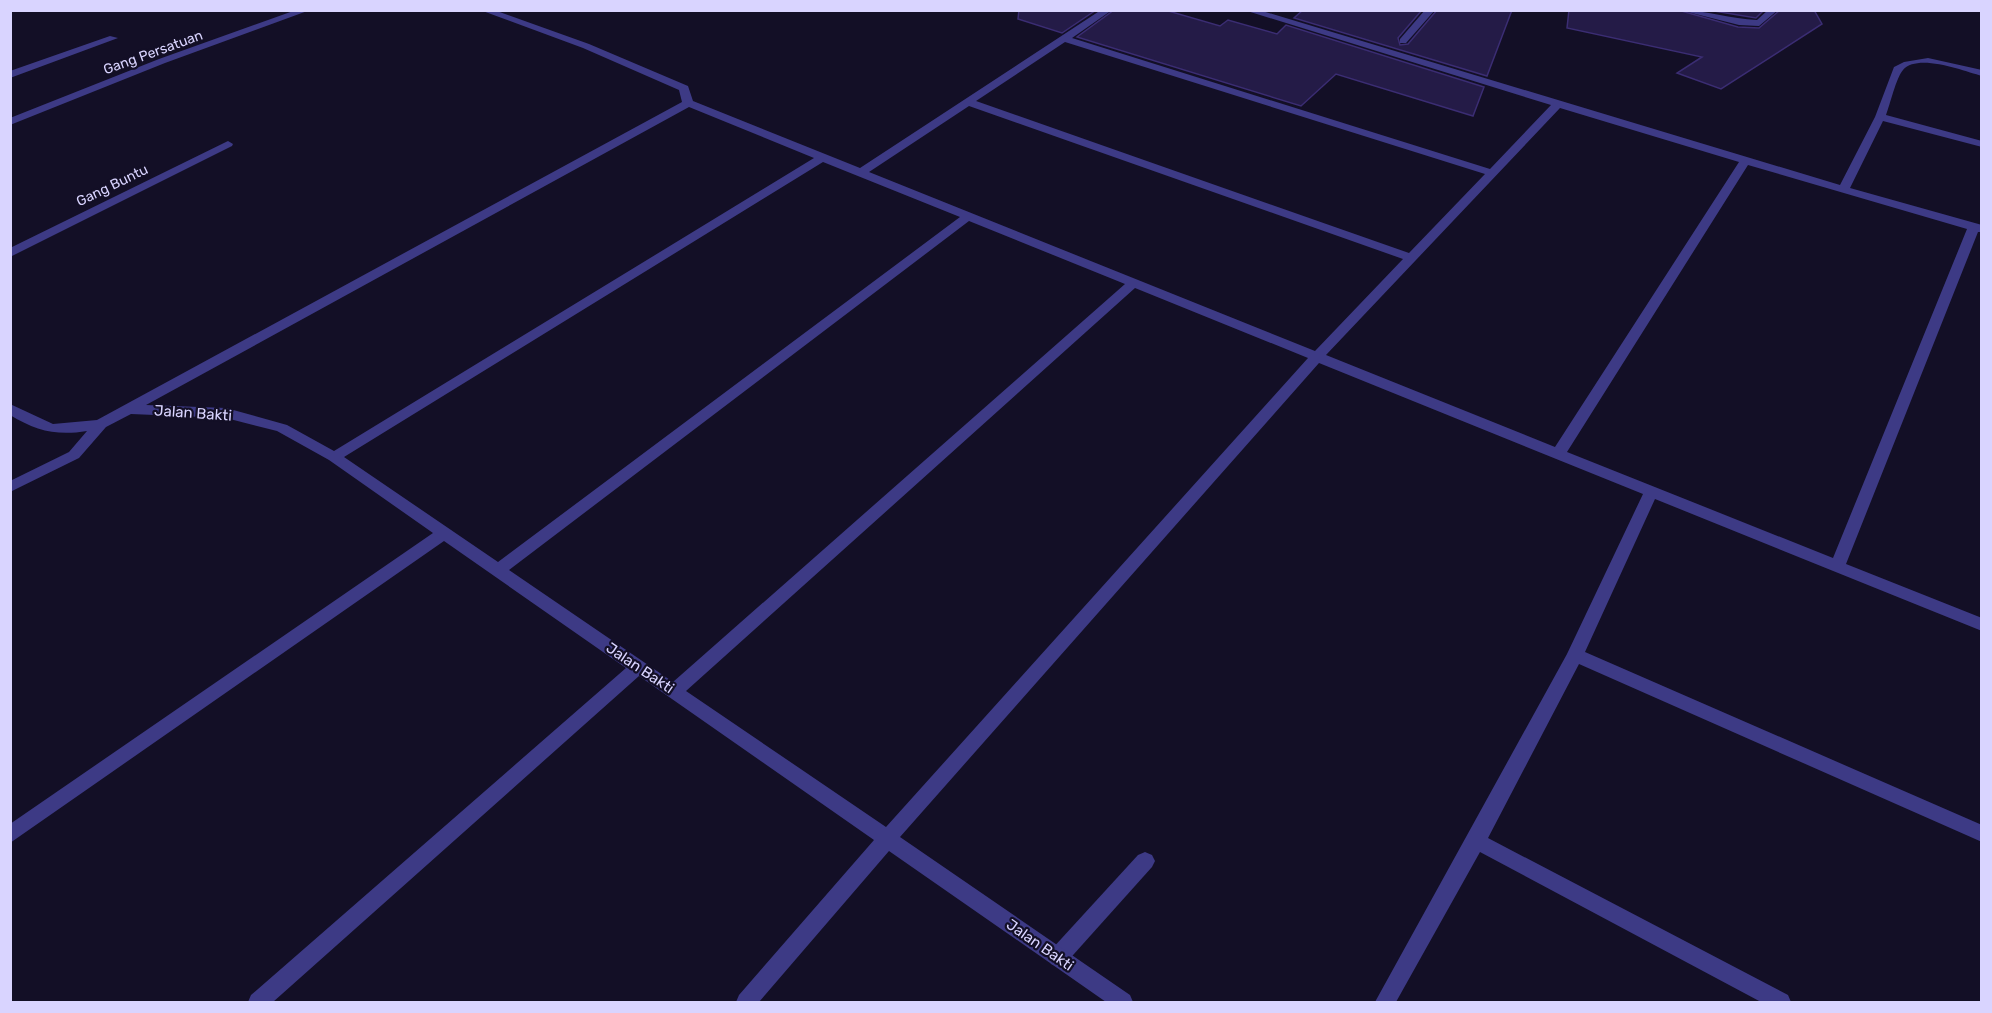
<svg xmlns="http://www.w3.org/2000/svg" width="1992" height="1013" font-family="Rubik,sans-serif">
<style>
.building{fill:#241b47;stroke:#3b2d73;stroke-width:1.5}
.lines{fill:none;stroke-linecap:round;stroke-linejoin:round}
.service{fill:#3d3a85;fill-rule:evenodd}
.minor{fill:#3d3a85;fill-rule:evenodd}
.labels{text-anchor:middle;stroke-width:4.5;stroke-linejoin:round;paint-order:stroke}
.far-street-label{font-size:14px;fill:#d9d4ff;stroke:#130f26}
.street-label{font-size:15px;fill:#d9d4ff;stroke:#130f26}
</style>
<rect width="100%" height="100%" fill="#130f26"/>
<path class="building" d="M1019,10H1096L1062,33L1018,19Z
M1114,10H1165L1220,26L1228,20L1277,34L1286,25L1484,87L1473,116L1336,74L1301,106L1077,37Z
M1303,10H1422L1398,38L1400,45L1408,44L1437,10H1512L1487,76L1294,18Z
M1569,10H1678L1738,27L1759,28L1780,10H1814L1822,24L1721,89L1677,73L1702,57L1567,28Z
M1708,10H1764L1756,18Z"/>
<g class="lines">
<path class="service" d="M1145,852L1152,855L1155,861L1152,867L1065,964L1058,967L1051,964L1048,957L1051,950L1138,855Z"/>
<path class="minor" d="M296,10H310L165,63L10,125V118L159,59Z
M480,10H494L589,44L688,86L693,101L860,168L1101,10H1112L1072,38L1490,169L1551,105L1244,10H1259L1840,185L1875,117L1894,67L1904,62L1928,58L1982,70V76C1963,71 1918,53 1903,70C1896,78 1890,105 1886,115L1982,141V147L1883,121L1850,188L1982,225V232H1978L1846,564L1982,618V631L1655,499L1585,652L1982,825V842L1579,664L1488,838L1788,995L1791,1002H1761L1480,852L1396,1002H1375L1567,654L1643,494L1319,363L900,837L1130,995L1133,1002H1106L889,851L759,1002H736L739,995L874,840L639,676L273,1002H248L251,995L626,668L444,541L10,843V824L433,533L329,460L277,431L226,418L131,414L106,427L79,458L10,492V481L69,452L87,431C57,436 36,431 10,415V404L53,424L97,420L682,102L679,90L583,48ZM1065,42L1485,174L1409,253L976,101ZM969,106L1403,259L1315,351L869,172ZM689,107L814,158L334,451L287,425L226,408L146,405ZM1560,108L1739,162L1555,447L1326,355ZM823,162L960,217L498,562L344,457ZM1748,165L1967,229L1833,558L1567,452ZM969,221L1125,284L673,682L509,570ZM1135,288L1308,358L886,827L686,691Z
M1425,10H1435L1406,43H1400V39Z
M1680,10C1706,10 1731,19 1757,20L1768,10H1778L1759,26L1739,25Z
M110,36L118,38L10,78V71Z
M228,141L233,144L232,146L10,257V248Z"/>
</g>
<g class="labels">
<g class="far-street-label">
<text transform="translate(153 52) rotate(-20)" y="5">Gang Persatuan</text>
<text transform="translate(112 185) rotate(-26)" y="5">Gang Buntu</text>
</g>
<g class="street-label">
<text transform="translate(193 413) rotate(4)" y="5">Jalan Bakti</text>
<text transform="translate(640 668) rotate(34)" y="5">Jalan Bakti</text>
<text transform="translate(1040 945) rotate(35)" y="5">Jalan Bakti</text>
</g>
</g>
<rect width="1992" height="1013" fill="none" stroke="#d9d4ff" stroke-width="24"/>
</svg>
